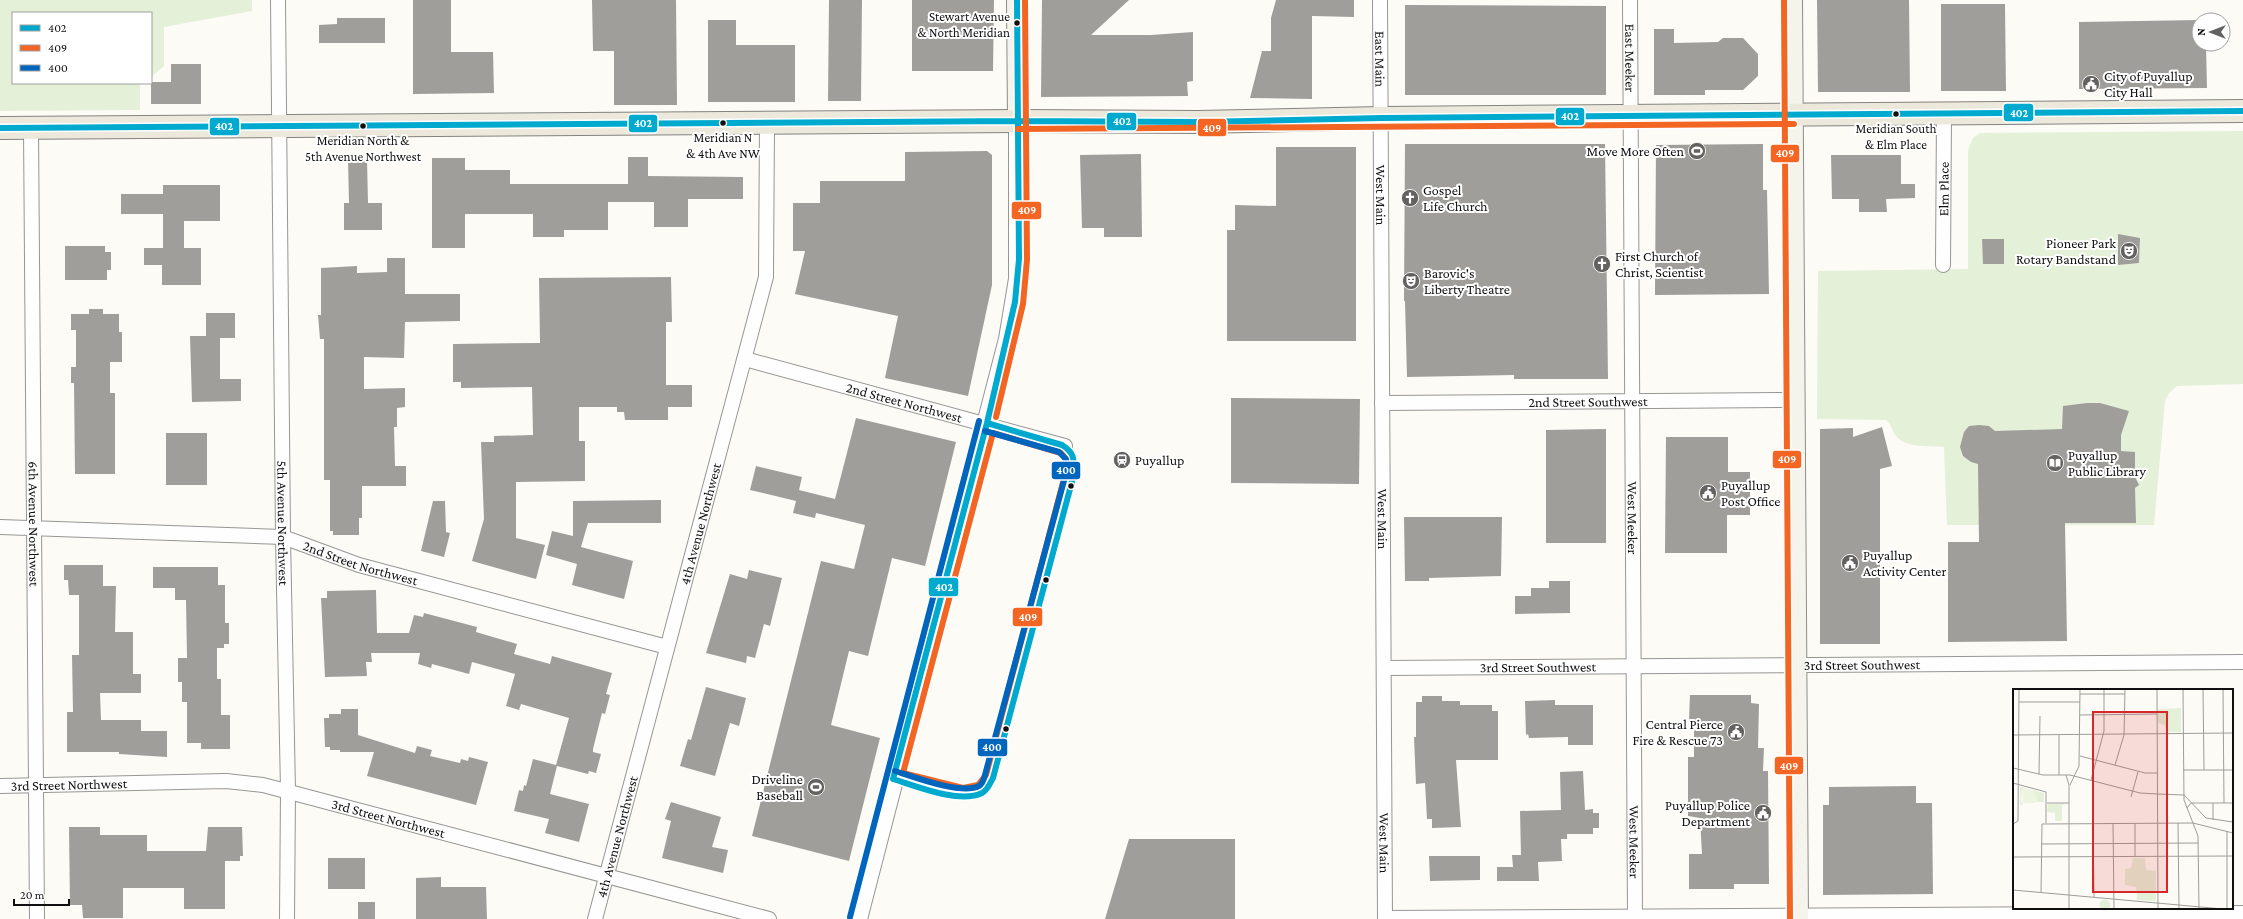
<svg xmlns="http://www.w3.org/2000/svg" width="2243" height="919" font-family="'Crimson Pro',serif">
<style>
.green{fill:#e4f0d8}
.building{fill:#a09e9b}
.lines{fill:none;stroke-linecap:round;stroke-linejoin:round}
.minor-casing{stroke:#969694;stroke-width:16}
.tertiary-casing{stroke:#969694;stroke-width:20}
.secondary-casing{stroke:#8d8c8a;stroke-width:22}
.primary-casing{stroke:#848381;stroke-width:24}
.minor{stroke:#fffefe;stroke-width:14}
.tertiary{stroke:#fffefe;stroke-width:18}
.secondary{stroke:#f5f4ec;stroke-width:20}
.primary{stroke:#ece8dc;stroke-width:22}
.bus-1-casing{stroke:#fff;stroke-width:9}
.bus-2-casing{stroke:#fff;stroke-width:9}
.bus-3-casing{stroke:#fff;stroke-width:9}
.bus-1{stroke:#00a9ce;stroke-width:6}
.bus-2{stroke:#f26522;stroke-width:6}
.bus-3{stroke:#0065bd;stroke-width:6}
.bus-dot{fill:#101010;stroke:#fff;stroke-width:1.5}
.labels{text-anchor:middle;stroke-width:4;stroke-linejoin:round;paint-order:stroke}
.bus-label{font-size:13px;fill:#101010;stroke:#fff}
.street-label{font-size:14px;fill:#101010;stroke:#fff}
.poi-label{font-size:14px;fill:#101010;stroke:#fff;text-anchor:start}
.inset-road{fill:none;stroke:#9e9d9a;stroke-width:1}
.view{fill:#d62828;fill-opacity:0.15;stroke:#d62828;stroke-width:2}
.inset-edge{fill:none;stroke:#101010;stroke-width:2}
.line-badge{stroke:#fff;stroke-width:1.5}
.badge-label{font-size:11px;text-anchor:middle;font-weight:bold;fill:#fff}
</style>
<rect width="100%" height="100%" fill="#fcfbf6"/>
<path class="green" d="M0,0H252V11L164,27V66L151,77V13H13V83H140V110L0,111Z
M2243,131V384L2177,386L2169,393L2165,401L2154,525H1947L1944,447C1931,446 1908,448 1898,438C1892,433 1892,424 1886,420L1817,419L1818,271L1968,269V150L1973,138L1980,133Z"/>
<path class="building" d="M413,0H451V52H493L494,93L413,94Z
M592,0H676L677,105H614V51H593Z
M829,0H862L861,101H828Z
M912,0H994L993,71H912Z
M1042,0H1129L1091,35H1151L1193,32V81L1187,82L1188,96L1041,97Z
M1276,0H1354V17L1312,16V99L1250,98L1262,51H1271V18Z
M1817,0H1909L1910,92H1818Z
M1941,4H2005L2006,91H1941Z
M1405,5L1606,6V95H1405Z
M337,18H385V43H319V25L337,24Z
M708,20H736V45H795V102H708Z
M2199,20V44H2206L2207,88L2079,89V22Z
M1654,29H1674V43L1718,42L1723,38H1743L1758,54V76L1743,90H1705V95H1654Z
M171,64H201V104H151V82H171Z
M1405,144H1605L1608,379H1514V375L1407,377L1405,301H1404Z
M1763,144V190H1767L1769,294L1655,295L1656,145Z
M1276,147H1356V341H1227V230H1235V205L1276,206Z
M987,151L992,155V285L968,396L885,378L898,316L795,294L805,251H793V203H820V181H905V152Z
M1141,154L1142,237H1104V228H1082L1080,155Z
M1831,155H1901V184H1915V198L1886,199L1887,212H1859V199H1832Z
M628,157H648V176L743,177V199H688V227H654V202H608V230H564V237H533V214H465V248H432V158H465V170H510V184H628Z
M348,159H367L368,203H382V230H344V203H349Z
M163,185H220V221H184V248H201V285H162V265H144V248H163V214H121V194H163Z
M2118,234L2140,238L2139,263L2118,265Z
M1982,239H2004V264H1983Z
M65,246H105V252H111V270H107V280H65Z
M387,258H405V294H460V321L405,322L404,358L364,357V389L405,388V407L397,408V427H394L395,466H406V486H362V518H359V535H333V531H330V480H324V339H320L318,315H321V268L357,266V273L387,272Z
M671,277L672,322H666V385H692V407H668V420H625L624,412H617V407H579V441H585V481L516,482V538L545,545L536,579L472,561L484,519L481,442H494V436L533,435L532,387L461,388V382H453V344L540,343L539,278Z
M89,309H103V314H119V332H122V362H110V393H115V474H75L74,383H71V367H76V330H71V314H89Z
M206,313H235V338H220V379H241V401L192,402L190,336H206Z
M1231,398L1360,399L1359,484L1231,483Z
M2087,403H2100L2129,411L2121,435V451L2135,452V477L2139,485L2135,488L2136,523H2065L2067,641L1948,642V542H1979L1978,464L1971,462L1963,456L1960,447L1964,432L1969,426L1979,425L1989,426L1995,431L2062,429L2063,406Z
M856,418L956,442L925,566L892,558L868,656L849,651L831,725L880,738L849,861L752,836L821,561L854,569L865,525L816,513L815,518L793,513L796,501L750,490L756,466L802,477L799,490L835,499Z
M1882,427L1892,466L1880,469V644H1820V429L1853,428V437Z
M1606,429V543H1546V430Z
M166,433H207V485H166Z
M1666,437H1728V472H1750V515H1727V553H1665Z
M661,500V523H588L581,547L633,561L624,599L572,585L577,564L546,555L552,531L573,536V501Z
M433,501H445L446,532L450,533L444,557L421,551Z
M1404,517H1502L1501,576L1429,578V581H1405Z
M64,565H103V586H116L115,632H133V674H141V693H100L101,720H141V731H167V757L119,754V752H67V712H73L72,655H79V595H69L68,580H64Z
M153,567H218V585H225V623H229V644H224V648H217V679H221V715H230V749H201V743H187V702H182V682H178V658H187L186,600H175V588H153Z
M749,570L782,578L770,626L764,624L755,658L747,656L746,663L706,653L730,574L747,579Z
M1549,581H1570V613L1515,614V596H1531V588H1549Z
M376,590L377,633H409L414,615L423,617L424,613L477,627L476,632L517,644L514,654L550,664L552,656L612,673L606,694L610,695L605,714L602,713L593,749V752L601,754L596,773L589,771L588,774L557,766L550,794L589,804L579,842L545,833L549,819L514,811L519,790L523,791L524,785L526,786L533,759L556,765L569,718L521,704L519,710L506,706L515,674L472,662L469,674L432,664L431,668L418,664L420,653H371L372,662H366L367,676L325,677L321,598H327V591Z
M706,687L746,698L739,726L730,723L715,776L680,766L688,739L691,740Z
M1690,695H1751V703L1759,704L1758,748H1764L1763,771H1768L1769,884H1734V889H1689V854H1702L1700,818L1688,816V757H1694V720H1689Z
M1422,696H1442V701H1460V705H1492V711H1498V760H1456L1461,827L1432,828V819H1427L1425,783L1416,784L1414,737H1416V702H1422Z
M1555,700V705H1593V745H1568V737L1529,738L1528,734L1526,735L1525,701Z
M341,709H358V735L415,753L417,746L432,750L430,756L460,763L461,759L468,761L469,757L488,762L476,805L367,776L374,752H340V750H330V747H325L324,718H329V714H341Z
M1583,771L1585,810L1593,809V813H1599V828H1593V834H1567V839H1561L1562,861L1538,862L1539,881H1497V867H1513L1512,855H1521L1520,811L1561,810L1560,772Z
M1916,786V803H1932L1933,894L1823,895V805H1829V787Z
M671,802L721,817L712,847L728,850L723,873L662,858L671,821L665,819Z
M69,827H100V835H147V851H206L208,827H242L243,856H240V861H225V909H184V888H123V918H83L82,905H70Z
M1129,839H1235V919H1105Z
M1429,856H1480V880L1430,881Z
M328,858H365V889H328Z
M441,877V887H486L487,919H416V878Z
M358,902H375V919H358Z"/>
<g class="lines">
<defs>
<g id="minor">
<path id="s1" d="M278,0L283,537L288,791L287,919"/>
<path id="s2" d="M1380,0L1385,919"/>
<path id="s3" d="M1630,0L1635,919"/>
<path id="s4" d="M31,128L37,919"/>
<path id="s5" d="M1943,265L1944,114"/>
<path id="s6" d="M745,359L1065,446"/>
<path id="s7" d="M1382,403L1795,400"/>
<path id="s8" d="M0,527L283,537L359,565L667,647"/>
<path id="s9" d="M1384,668L2243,662"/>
<path id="s10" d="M0,786L226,781L263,785L769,919"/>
<path d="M1385,918L2243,913"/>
<path id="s11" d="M595,919L766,277L767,123"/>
</g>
<path id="tertiary" d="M858,919L1008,339L1018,279V121"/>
<path id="secondary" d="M1017,0L1018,121
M1792,0L1798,919"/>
<path id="primary" d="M0,128L1018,121L1198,122L1381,118L2243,111"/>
</defs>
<use href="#minor" class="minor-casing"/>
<use href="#tertiary" class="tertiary-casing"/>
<use href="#secondary" class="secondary-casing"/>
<use href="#primary" class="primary-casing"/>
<use href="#minor" class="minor"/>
<use href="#tertiary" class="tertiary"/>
<use href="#secondary" class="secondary"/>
<use href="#primary" class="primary"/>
<defs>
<path id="bus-1" d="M0,128L1018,121L1198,122L1381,118L2243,111
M893,779L987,423L1015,302L1019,259L1017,0
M893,779C916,786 959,804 982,793C988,790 990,783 993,778L1074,474C1074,460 1075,453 1062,445L987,423"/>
<path id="bus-2" d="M1784,0L1790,919
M1018,129L1794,124
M996,417L1023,304L1027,260L1025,0
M993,433L1061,453L1065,458L1067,467L986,775L978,785L963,788L903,773Z"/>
<path id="bus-3" d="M895,771C914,777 961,795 979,786C982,784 984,779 985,775L1066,473V459L1059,452L985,431
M850,917L979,421"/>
</defs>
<use href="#bus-1" class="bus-1-casing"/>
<use href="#bus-2" class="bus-2-casing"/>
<use href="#bus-3" class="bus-3-casing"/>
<use href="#bus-1" class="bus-1"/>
<use href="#bus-2" class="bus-2"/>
<use href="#bus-3" class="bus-3"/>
</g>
<defs>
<symbol id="civic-disc" viewBox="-11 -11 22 22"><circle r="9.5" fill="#636260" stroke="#fff"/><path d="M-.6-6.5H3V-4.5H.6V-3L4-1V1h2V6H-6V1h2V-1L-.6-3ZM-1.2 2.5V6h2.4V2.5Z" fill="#fff"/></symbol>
<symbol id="stadium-disc" viewBox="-11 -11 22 22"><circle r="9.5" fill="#636260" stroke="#fff"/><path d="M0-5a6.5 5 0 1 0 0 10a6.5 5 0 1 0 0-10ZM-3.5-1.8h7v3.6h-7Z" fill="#fff"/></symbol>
<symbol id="church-disc" viewBox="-11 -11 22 22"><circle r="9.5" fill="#636260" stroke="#fff"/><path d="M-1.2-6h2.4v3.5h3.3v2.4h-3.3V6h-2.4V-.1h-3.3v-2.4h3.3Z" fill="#fff"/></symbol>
<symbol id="theatre-disc" viewBox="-11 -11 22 22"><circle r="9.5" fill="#636260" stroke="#fff"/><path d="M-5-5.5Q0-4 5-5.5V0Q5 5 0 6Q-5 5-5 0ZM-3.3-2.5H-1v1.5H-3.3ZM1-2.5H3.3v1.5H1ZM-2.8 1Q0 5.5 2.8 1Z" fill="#fff"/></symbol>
<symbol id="station-disc" viewBox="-11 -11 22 22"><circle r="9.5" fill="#636260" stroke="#fff"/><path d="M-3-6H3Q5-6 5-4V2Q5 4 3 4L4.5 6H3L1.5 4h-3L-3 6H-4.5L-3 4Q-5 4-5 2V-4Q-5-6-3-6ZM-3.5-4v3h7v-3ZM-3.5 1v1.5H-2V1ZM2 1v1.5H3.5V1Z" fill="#fff"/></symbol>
<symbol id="library-disc" viewBox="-11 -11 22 22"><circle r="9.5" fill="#636260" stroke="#fff"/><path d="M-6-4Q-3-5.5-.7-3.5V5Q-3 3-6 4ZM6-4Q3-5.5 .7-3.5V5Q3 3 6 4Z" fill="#fff"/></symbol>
</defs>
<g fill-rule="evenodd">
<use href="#civic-disc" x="2081" y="74" width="20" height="20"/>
<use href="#stadium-disc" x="1687" y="141" width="20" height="20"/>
<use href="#church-disc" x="1400" y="188" width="20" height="20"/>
<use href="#theatre-disc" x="2119" y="241" width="20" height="20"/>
<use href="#church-disc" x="1592" y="254" width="20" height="20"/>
<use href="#theatre-disc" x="1401" y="271" width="20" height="20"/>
<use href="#station-disc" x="1112" y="450" width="20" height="20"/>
<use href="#library-disc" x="2045" y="453" width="20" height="20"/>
<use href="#civic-disc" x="1698" y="483" width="20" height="20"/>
<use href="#civic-disc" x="1840" y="553" width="20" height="20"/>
<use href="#civic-disc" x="1726" y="722" width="20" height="20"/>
<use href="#stadium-disc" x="806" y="777" width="20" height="20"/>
<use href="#civic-disc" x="1753" y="803" width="20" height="20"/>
</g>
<g class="bus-dot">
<circle cx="1017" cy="23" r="3.5"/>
<circle cx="1896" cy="114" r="3.5"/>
<circle cx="723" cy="123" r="3.5"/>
<circle cx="363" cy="126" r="3.5"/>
<circle cx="1071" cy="486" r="3.5"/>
<circle cx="1046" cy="580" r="3.5"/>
<circle cx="1006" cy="729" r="3.5"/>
</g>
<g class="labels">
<g class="bus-label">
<text x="1010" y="21" text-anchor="end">Stewart Avenue<tspan x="1010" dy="16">&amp; North Meridian</tspan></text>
<text x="1896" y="133">Meridian South<tspan x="1896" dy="16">&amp; Elm Place</tspan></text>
<text x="723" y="142">Meridian N<tspan x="723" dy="16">&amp; 4th Ave NW</tspan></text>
<text x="363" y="145">Meridian North &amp;<tspan x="363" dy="16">5th Avenue Northwest</tspan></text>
</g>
<g class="street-label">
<text dy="5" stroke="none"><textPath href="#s3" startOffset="58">East Meeker</textPath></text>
<text dy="5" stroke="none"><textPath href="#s2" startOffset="59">East Main</textPath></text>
<text dy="5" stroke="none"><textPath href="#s5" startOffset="76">Elm Place</textPath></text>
<text dy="5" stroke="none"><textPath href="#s2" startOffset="195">West Main</textPath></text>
<text dy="5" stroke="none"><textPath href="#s6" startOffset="165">2nd Street Northwest</textPath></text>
<text dy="5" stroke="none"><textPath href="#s7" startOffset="206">2nd Street Southwest</textPath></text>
<text dy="5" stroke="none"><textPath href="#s3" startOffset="518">West Meeker</textPath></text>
<text dy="5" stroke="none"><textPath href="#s2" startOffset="519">West Main</textPath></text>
<text dy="5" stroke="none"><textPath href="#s1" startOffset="523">5th Avenue Northwest</textPath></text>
<text dy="5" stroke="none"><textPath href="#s11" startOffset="409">4th Avenue Northwest</textPath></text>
<text dy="5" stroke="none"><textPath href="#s4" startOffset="396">6th Avenue Northwest</textPath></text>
<text dy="5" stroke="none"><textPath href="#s8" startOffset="365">2nd Street Northwest</textPath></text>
<text dy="5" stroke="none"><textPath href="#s9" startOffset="478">3rd Street Southwest</textPath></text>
<text dy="5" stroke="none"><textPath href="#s9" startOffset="154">3rd Street Southwest</textPath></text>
<text dy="5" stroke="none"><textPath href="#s10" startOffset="69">3rd Street Northwest</textPath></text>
<text dy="5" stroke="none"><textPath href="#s10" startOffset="393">3rd Street Northwest</textPath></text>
<text dy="5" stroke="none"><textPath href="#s11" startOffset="85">4th Avenue Northwest</textPath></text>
<text dy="5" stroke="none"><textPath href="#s3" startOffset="842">West Meeker</textPath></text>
<text dy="5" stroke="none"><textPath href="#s2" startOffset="843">West Main</textPath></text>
</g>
<g class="poi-label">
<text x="2104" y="81">City of Puyallup<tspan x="2104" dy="16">City Hall</tspan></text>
<text x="1684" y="156" text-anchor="end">Move More Often</text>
<text x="1423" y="195">Gospel<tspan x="1423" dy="16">Life Church</tspan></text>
<text x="2116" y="248" text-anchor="end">Pioneer Park<tspan x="2116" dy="16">Rotary Bandstand</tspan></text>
<text x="1615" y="261">First Church of<tspan x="1615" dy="16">Christ, Scientist</tspan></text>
<text x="1424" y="278">Barovic's<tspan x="1424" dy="16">Liberty Theatre</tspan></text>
<text x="2068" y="460">Puyallup<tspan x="2068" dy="16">Public Library</tspan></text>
<text x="1135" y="465">Puyallup</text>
<text x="1721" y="490">Puyallup<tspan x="1721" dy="16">Post Office</tspan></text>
<text x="1863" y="560">Puyallup<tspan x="1863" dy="16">Activity Center</tspan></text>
<text x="1723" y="729" text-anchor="end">Central Pierce<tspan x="1723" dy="16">Fire &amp; Rescue 73</tspan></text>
<text x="803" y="784" text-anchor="end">Driveline<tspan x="803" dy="16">Baseball</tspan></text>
<text x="1750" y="810" text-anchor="end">Puyallup Police<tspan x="1750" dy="16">Department</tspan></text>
</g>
</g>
<g transform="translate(2013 689)">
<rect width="220" height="220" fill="#fcfbf6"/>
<path d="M168,19V43H153L152,36L145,34V20ZM7,98L31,104V117V113H24L19,101L9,99L8,112L10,116H7ZM35,115H54L49,116V132H42V124L34,123ZM120,169H132L133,181L143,182V212L124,211L123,198L112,196V180L118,179ZM86.5 216a5.5 5.5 0 1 1 11 0a5.5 5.5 0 1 1-11 0Z" fill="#e4f0d8"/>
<path d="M9,99L19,101L24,109L23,114H10Z" fill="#eef4e1"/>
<path class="inset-road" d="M144,0L145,220M170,0L171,111L185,147L186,220M190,0L191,81M210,0L211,114M67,5H112M6,13H67M67,26L144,25M0,46L220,44M67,67L132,84H144M102,76L111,46L112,0M0,79L30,86H57L127,104L144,105M170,81H220M26,85L27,27M46,86V46M53,86L56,96V220M78,91L91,42V0M0,94L33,103V134M57,96L66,77L67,0M144,105L171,106L193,129L220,133M118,108L125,83M34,114H56M174,119L178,114H220M200,131V114M80,134L81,208M100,134L101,220M122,134V167M165,134L166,220M0,135L5,132L6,0M28,155L185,154M0,168L220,167M0,201L210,220M28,204L29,135L180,134L220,144M214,220V142"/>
<path class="view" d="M80,23H154V203H80Z"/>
<rect width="220" height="220" class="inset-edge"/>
</g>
<g class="line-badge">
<rect x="2003" y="103" width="31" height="19" rx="4" fill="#00a9ce"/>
<rect x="1555" y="107" width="30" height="19" rx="4" fill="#00a9ce"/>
<rect x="1106" y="112" width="31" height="19" rx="4" fill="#00a9ce"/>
<rect x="628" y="114" width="30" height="19" rx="4" fill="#00a9ce"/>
<rect x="209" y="117" width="31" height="19" rx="4" fill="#00a9ce"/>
<rect x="1197" y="118" width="30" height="19" rx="4" fill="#f26522"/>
<rect x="1770" y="144" width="30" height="19" rx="4" fill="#f26522"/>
<rect x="1011" y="201" width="31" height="19" rx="4" fill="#f26522"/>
<rect x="1772" y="450" width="30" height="19" rx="4" fill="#f26522"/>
<rect x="1051" y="461" width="30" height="19" rx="4" fill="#0065bd"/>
<rect x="928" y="577" width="31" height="20" rx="4" fill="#00a9ce"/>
<rect x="1012" y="607" width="31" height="20" rx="4" fill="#f26522"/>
<rect x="977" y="738" width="31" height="19" rx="4" fill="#0065bd"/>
<rect x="1774" y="756" width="30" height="19" rx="4" fill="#f26522"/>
</g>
<g class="badge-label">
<text x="2019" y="117">402</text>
<text x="1570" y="120">402</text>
<text x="1122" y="125">402</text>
<text x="643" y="127">402</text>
<text x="224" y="130">402</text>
<text x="1212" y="132">409</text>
<text x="1785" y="157">409</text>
<text x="1027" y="214">409</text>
<text x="1787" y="463">409</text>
<text x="1066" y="474">400</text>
<text x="944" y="591">402</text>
<text x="1028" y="621">409</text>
<text x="992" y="751">400</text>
<text x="1789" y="770">409</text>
</g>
<rect x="12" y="12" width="140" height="72" fill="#ffffff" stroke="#9f9f9f"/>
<rect x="20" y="25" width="20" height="6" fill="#00a9ce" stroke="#9f9f9f"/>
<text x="48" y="32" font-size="12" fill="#101010">402</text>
<rect x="20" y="45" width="20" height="6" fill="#f26522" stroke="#9f9f9f"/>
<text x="48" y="52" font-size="12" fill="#101010">409</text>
<rect x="20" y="65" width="20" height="6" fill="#0065bd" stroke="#9f9f9f"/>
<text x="48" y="72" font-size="12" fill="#101010">400</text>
<g transform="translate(2211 32) rotate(270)"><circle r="19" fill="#ffffff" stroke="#9f9f9f"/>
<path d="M0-3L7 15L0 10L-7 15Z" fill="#636260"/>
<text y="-6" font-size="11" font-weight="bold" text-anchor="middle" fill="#101010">N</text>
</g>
<path d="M14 899v6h55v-6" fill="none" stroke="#101010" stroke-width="2"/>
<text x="20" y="899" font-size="12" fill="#101010" stroke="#ffffff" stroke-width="3" paint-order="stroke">20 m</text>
</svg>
